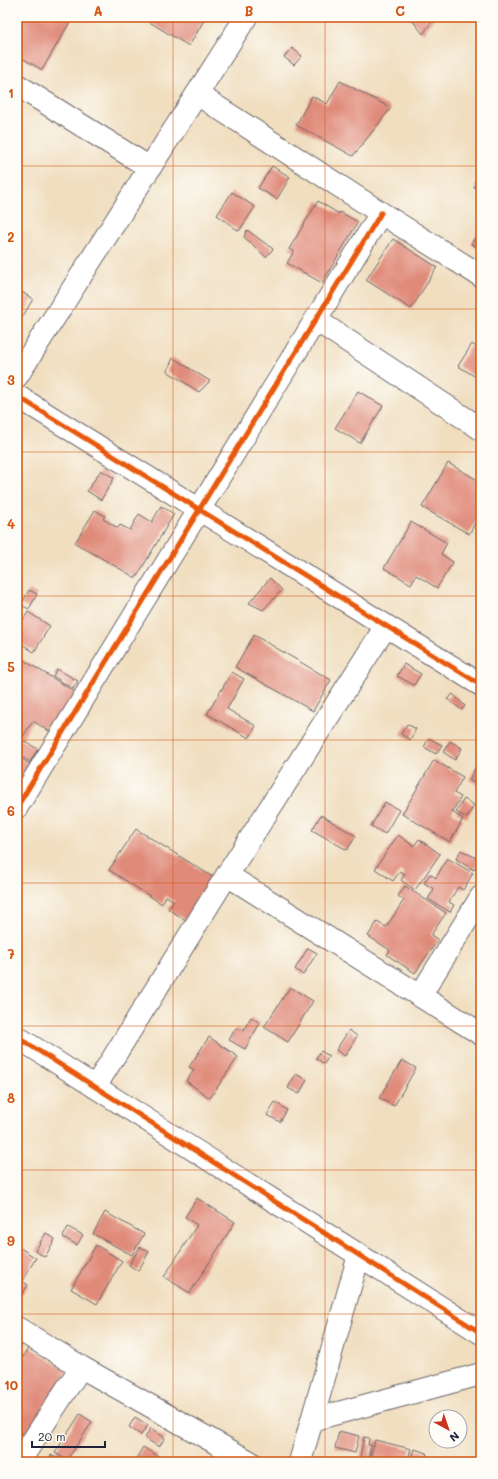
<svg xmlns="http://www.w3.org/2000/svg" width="498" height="1479" font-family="Mali,sans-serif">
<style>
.building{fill:#e08b7a}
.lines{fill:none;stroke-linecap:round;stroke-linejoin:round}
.minor-casing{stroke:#6a6469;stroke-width:24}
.minor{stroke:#fff;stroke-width:22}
.cycleway-casing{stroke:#fdfcf7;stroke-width:8}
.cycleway{stroke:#e8590c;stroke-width:5}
.grid{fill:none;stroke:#d45411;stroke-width:1;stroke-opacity:0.55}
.neatline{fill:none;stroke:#d45411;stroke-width:1.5}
.grid-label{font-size:13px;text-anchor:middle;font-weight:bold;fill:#d45411}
</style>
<rect width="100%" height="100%" fill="#fdfcf7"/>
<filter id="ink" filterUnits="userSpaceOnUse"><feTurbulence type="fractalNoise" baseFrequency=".025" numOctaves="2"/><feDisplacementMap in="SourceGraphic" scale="8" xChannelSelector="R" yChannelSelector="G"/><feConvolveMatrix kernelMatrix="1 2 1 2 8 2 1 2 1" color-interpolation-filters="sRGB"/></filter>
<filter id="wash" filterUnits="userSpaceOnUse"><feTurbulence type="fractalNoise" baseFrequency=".012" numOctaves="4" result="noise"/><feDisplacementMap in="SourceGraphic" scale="16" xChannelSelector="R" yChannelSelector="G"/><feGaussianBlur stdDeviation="0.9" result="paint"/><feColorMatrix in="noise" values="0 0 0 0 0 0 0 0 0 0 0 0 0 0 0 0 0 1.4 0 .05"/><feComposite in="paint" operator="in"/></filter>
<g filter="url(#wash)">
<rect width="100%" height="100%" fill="#f0debf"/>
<g id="blocks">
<path class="building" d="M17,17H73L42,70L17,55Z
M141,17H206L189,46Z
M406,17H435L423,34L412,20Z
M292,48L302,56L294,65L284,57Z
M340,81L391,108L353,156L296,125L312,96L327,104Z
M272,166L290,177L277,199L258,188Z
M481,176V190L474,187Z
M232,192L255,207L239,231L217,215Z
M318,201L339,214L340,212L358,222L322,283L287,263L294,251L289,249Z
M481,228V250L471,244Z
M247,230L273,249L266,257L244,237Z
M393,239L437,267L411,309L366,280Z
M17,289L33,299L17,326Z
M472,344L481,350V380L458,366Z
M173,358L210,381L199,392L167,371Z
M358,391L383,406L360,443L335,428Z
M448,463L481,482V513L469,534L422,507Z
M101,470L114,478L101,500L87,491Z
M161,506L174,514L136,578L75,543L95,510L105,516L103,519L118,528L120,525L130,530L139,514L152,522Z
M411,522L447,543L441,554L453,562L437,588L416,575L411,584L384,568Z
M270,578L282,590L263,610L249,603Z
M29,590L37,594L29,609L21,605Z
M28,612L50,626L34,652L17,641V629Z
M254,635L331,680L313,711L235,667Z
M17,656L77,693L52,733L33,721L22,738L17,735Z
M404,664L421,674L414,685L397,676Z
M57,669L78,681L73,689L53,676Z
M232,672L244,679L227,709L256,726L249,738L207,714Z
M453,694L465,706L462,710L447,699Z
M407,724L416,729L410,740L401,734Z
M429,738L442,745L436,754L424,747Z
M20,739L38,749L30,762L17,754V744Z
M450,741L462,748L455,760L443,752Z
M17,756L30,764L17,786Z
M434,760L463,777L454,793L461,797L452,812L463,819L450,842L402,814Z
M477,765L481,767V783L480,786L469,780Z
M464,799L474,805L467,818L456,812Z
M385,802L399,810L385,834L371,826Z
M321,815L356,836L347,850L312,830Z
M136,829L216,879L189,922L168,909L174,901L166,896L162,904L109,870Z
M398,835L414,846L419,839L440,854L415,890L401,880L405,874L400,871L393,881L375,869Z
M461,850L480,860L474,870L456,859Z
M447,858L473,873L463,890L458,887L449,902L454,905L450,912L428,899L434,889L424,883L430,874L436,878Z
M405,886L446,913L431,935L438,940L415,973L387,955L390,950L368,936L377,922L386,927L404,900L398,896Z
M308,948L317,953L303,975L295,969Z
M290,987L313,1001L288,1042L264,1027Z
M251,1017L260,1023L245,1049L229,1040L236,1028L243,1031Z
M349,1030L357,1036L345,1056L336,1050Z
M209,1037L238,1057L210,1098L186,1081L194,1070L189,1067Z
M321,1051L329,1056L324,1064L316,1058Z
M402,1060L416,1068L394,1106L379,1098Z
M296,1074L307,1080L299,1094L288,1088Z
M275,1102L287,1110L280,1122L267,1115Z
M197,1198L235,1222L190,1293L164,1277L197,1225L185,1217Z
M105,1212L144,1234L132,1255L93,1234Z
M68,1227L83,1235L77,1245L63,1237Z
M46,1233L55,1239L45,1257L35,1251Z
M96,1245L122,1261L97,1304L71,1289Z
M17,1246L36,1258L22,1281L28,1285L19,1299L17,1298Z
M140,1247L149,1252L138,1271L129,1265Z
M17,1338L24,1342L17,1354Z
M29,1347L68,1371L28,1437L17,1431V1366Z
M80,1414L92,1422L67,1460L55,1453Z
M135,1417L148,1425L141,1435L129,1427Z
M151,1428L165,1438L159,1447L145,1438Z
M339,1431L359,1436L355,1453L335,1448Z
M364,1437L369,1438L368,1445H371L368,1462H359Z
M375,1440L411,1449L408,1459L404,1458L402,1462H369Z
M143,1447L158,1456L154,1462H134Z
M414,1449L427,1453L425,1462H410Z
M51,1455L63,1462H48Z"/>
</g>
</g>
<g filter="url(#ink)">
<use href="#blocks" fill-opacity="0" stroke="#6a6469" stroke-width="1"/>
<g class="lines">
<defs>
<path id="minor" d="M17,85L150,168
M197,94L381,213L481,276
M316,320L481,429
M17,376L246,17
M17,396L481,685
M17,807L381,213
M227,875L481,1034
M420,996L481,897
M17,1037L481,1333
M95,1087L227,875L386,626
M17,1328L81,1367L250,1462
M312,1420L481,1374
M19,1462L81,1367
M300,1462L359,1255"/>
</defs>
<use href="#minor" class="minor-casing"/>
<use href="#minor" class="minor"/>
<defs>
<path id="cycleway" d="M17,396L481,685
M17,807L381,213
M17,1037L481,1333"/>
</defs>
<use href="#cycleway" class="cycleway-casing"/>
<use href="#cycleway" class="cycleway"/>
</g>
</g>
<path class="grid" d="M173,17V1462M325,17V1462M17,166H481M17,309H481M17,452H481M17,596H481M17,740H481M17,883H481M17,1026H481M17,1170H481M17,1314H481"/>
<rect width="498" height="1479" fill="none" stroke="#fdfcf7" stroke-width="44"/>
<g transform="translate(448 1429) rotate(140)"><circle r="19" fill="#fdfcf7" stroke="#a5a5ac"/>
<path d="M0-3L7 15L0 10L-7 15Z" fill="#c8321e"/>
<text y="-6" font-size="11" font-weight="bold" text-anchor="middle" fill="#22223b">N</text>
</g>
<path d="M32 1441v6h73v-6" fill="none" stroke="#22223b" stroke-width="2"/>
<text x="38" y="1441" font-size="12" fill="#22223b" stroke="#fdfcf7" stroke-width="3" paint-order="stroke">20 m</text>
<rect x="22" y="22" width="454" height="1435" class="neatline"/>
<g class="grid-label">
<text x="98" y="16">A</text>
<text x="249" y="16">B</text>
<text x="400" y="16">C</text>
<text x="11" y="98">1</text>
<text x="11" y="242">2</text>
<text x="11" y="385">3</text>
<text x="11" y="529">4</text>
<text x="11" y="672">5</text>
<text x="11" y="816">6</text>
<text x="11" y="959">7</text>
<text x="11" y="1103">8</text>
<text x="11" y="1246">9</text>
<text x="11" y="1390">10</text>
</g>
</svg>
